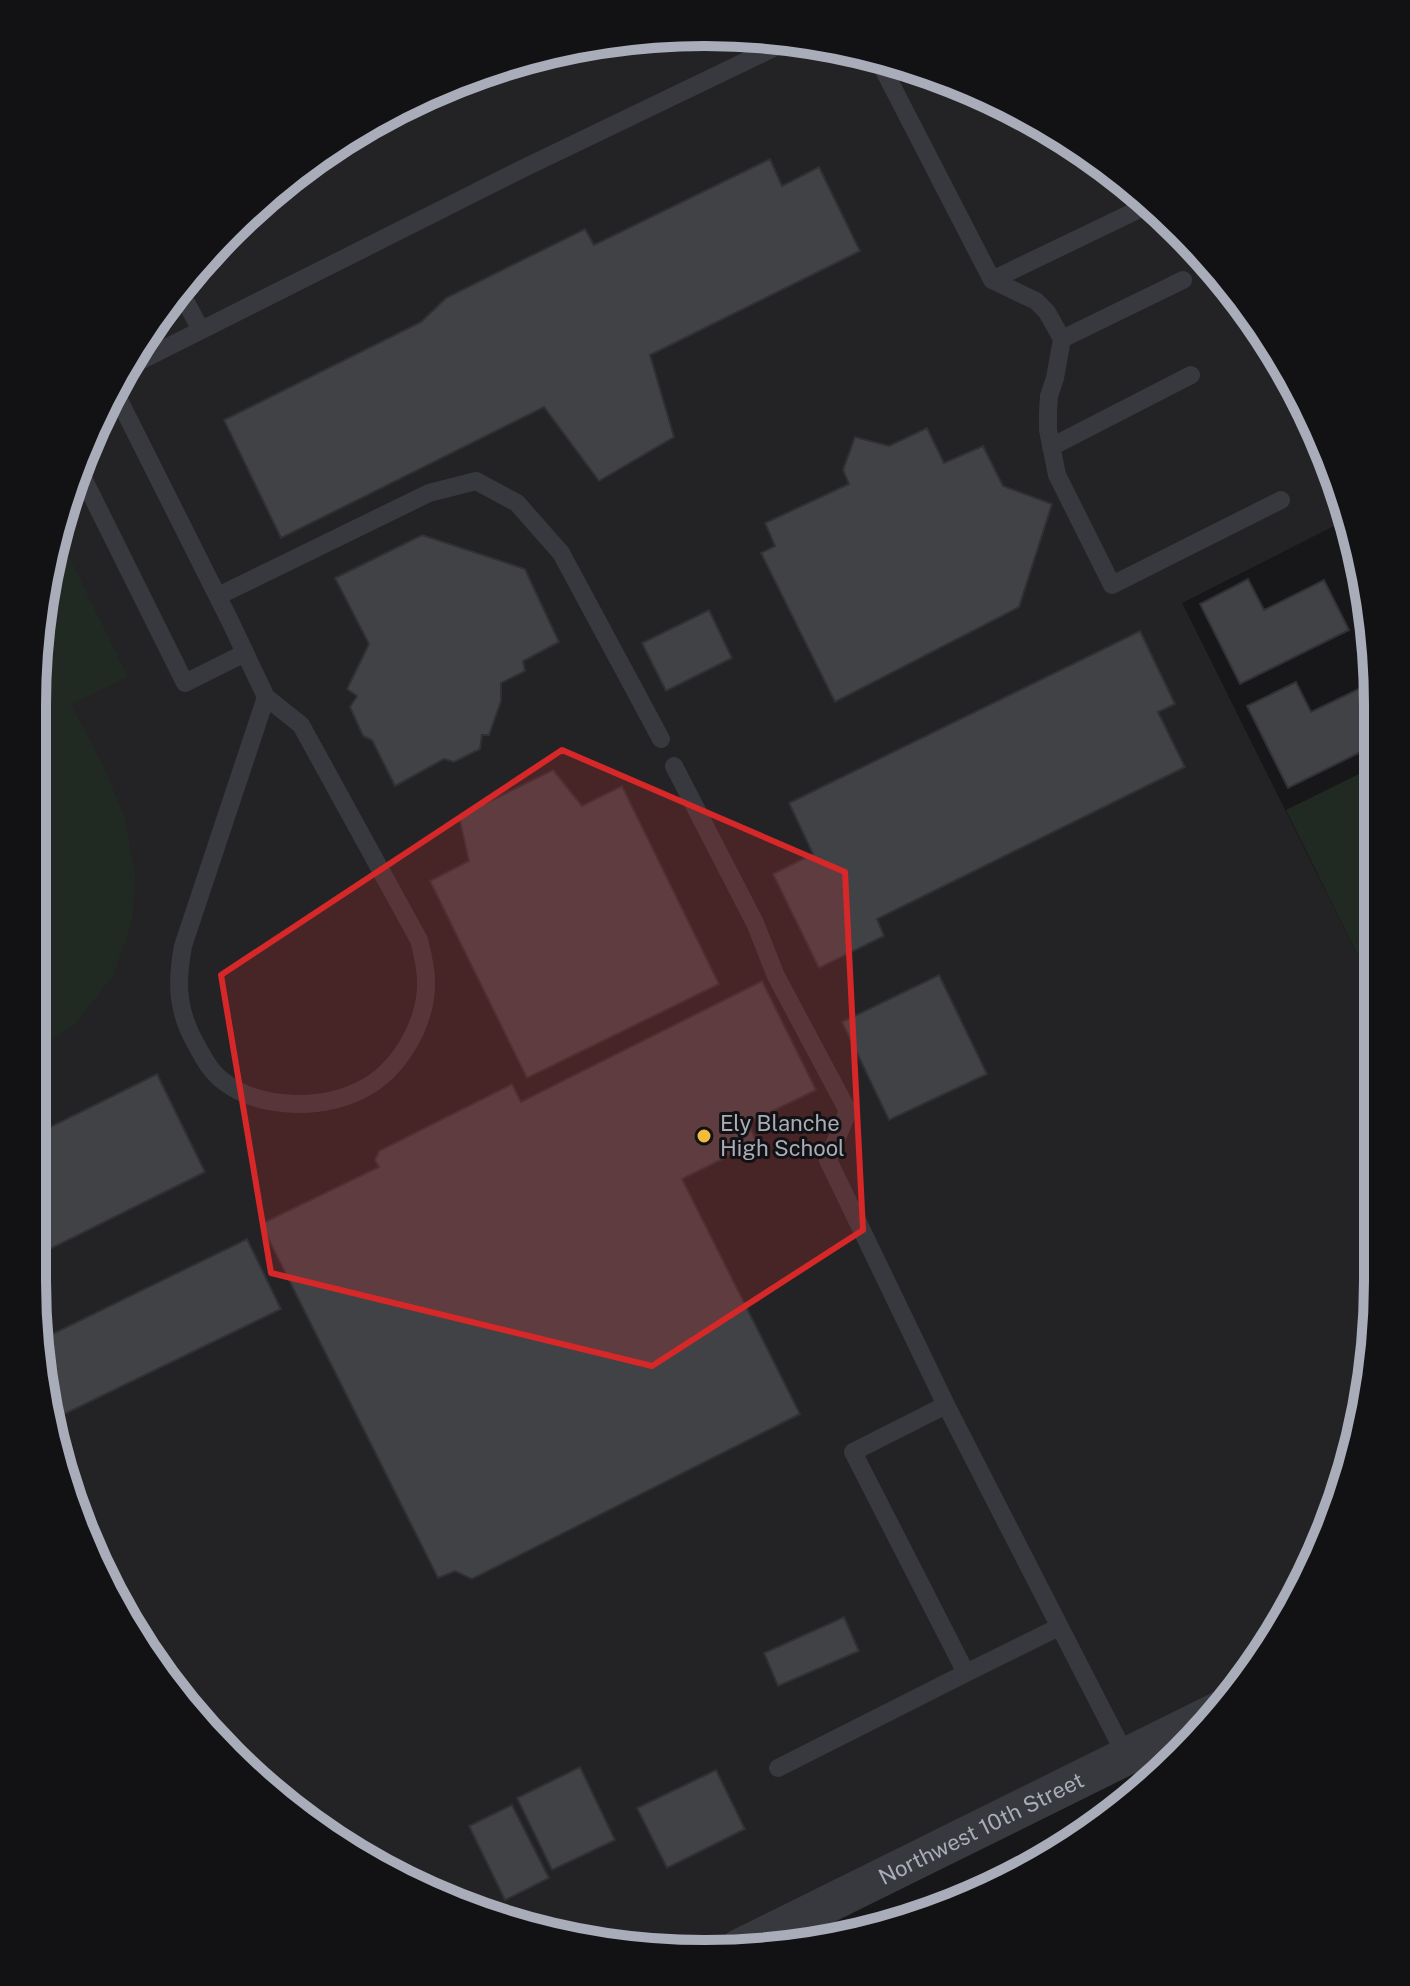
<svg xmlns="http://www.w3.org/2000/svg" width="1410" height="1986" font-family="'Public Sans',sans-serif">
<style>
.built{fill:#232326}
.green{fill:#212923}
.building{fill:#414246;stroke:#313135;stroke-width:2}
.lines{fill:none;stroke-linecap:round;stroke-linejoin:round}
.lane{stroke:#38393e;stroke-width:18}
.street{stroke:#38393e;stroke-width:38}
.marked{fill:#d62828;fill-opacity:0.2;stroke:#d62828;stroke-width:6;stroke-linejoin:round}
.poi-dot{fill:#f1bc38;stroke:#121214;stroke-width:3}
.labels{text-anchor:middle;stroke-width:6;stroke-linejoin:round;paint-order:stroke}
.poi-label{font-size:22px;fill:#a9adb9;stroke:#121214;text-anchor:start}
.street-label{font-size:22px;fill:#a9adb9;stroke:#121214}
.rim{fill:none;stroke:#a9adb9;stroke-width:10}
</style>
<rect width="100%" height="100%" fill="#171719"/>
<path class="built" d="M749,33L880,55L1003,102L1115,171L1211,262L1312,423L1329,456L1346,520L1182,603L1375,990L1377,1325L1355,1455L1309,1578L1242,1686L727,1948H617L408,1885L262,1787L145,1655L55,1456L32,1281V705L45,573L122,368L262,199L369,122L489,68L618,38Z"/>
<path class="green" d="M59,536L128,677L71,704L105,770L124,816L135,871L132,922L113,976L75,1024L32,1053V705L45,573Z
M1373,767L1375,990L1286,810Z
M1026,1863L963,1903L922,1914Z"/>
<path class="building" d="M770,159L782,186L819,167L860,251L650,355L674,437L599,481L544,407L281,538L224,420L421,322L446,298L585,229L594,245Z
M927,428L944,463L983,446L1003,486L1052,504L1019,607L835,702L761,553L775,546L765,523L849,484L843,470L855,437L889,446Z
M422,535L525,569L559,642L523,661L525,671L501,683V701L489,735H482L480,749L454,762L444,759L395,786L372,740L363,736L350,707L357,696L347,689L369,644L335,578Z
M1248,579L1264,610L1324,580L1349,630L1240,684L1200,604Z
M709,610L732,658L666,691L642,643Z
M1140,631L1175,704L1158,712L1185,767L877,919L884,936L819,968L773,874L813,854L789,803Z
M1296,682L1311,712L1373,682V746L1288,788L1247,706Z
M553,770L582,806L622,786L719,984L527,1078L430,881L469,861L459,816Z
M939,975L987,1074L889,1120L842,1022Z
M762,981L816,1090L748,1123L757,1142L682,1179L800,1414L472,1579L455,1571L438,1578L261,1224L379,1167L375,1160L379,1151L512,1084L521,1102Z
M157,1074L205,1172L32,1258V1136Z
M247,1239L281,1309L50,1421L40,1340Z
M844,1617L859,1651L778,1686L764,1653Z
M580,1767L615,1840L552,1870L517,1798Z
M716,1770L745,1829L667,1868L637,1808Z
M512,1805L549,1878L505,1900L469,1826Z"/>
<g class="lines">
<path class="lane" d="M876,55L992,280L1036,301L1047,312L1062,339L1183,280
M992,280L1150,204
M182,295L201,330
M1062,339L1055,378L1049,396L1048,412V430L1057,475L1112,585L1281,500
M122,370L522,169L790,40
M114,390L230,621L266,697L301,725L419,940C423,955 427,972 426,988C424,1027 398,1071 363,1089C323,1110 260,1110 223,1081C211,1072 204,1059 197,1046C177,1012 176,984 183,946L266,697
M1051,447L1191,375
M82,476L185,683L245,653
M218,596L429,493L476,481L517,503L561,553L661,739
M674,766L755,923L776,976L848,1111L828,1160L946,1405
M1059,1627L966,1673L853,1452L946,1405L1126,1756
M778,1768L966,1673"/>
<path class="street" id="s1" d="M739,1948L1222,1709"/>
</g>
<path class="marked" d="M562,750L845,872L863,1230L652,1366L271,1273L221,975Z"/>
<circle class="poi-dot" cx="704" cy="1136" r="8"/>
<g class="labels">
<g class="poi-label">
<text x="720" y="1131">Ely Blanche<tspan x="720" dy="25">High School</tspan></text>
</g>
<g class="street-label">
<text dy="8" stroke="none"><textPath href="#s1" startOffset="270">Northwest 10th Street</textPath></text>
</g>
</g>
<path d="M0 0H1410V1986H0ZM705 46H705A659 659 0 0 1 1364 705V1281A659 659 0 0 1 705 1940H705A659 659 0 0 1 46 1281V705A659 659 0 0 1 705 46Z" fill="#121214" fill-rule="evenodd"/>
<path class="rim" d="M705 46H705A659 659 0 0 1 1364 705V1281A659 659 0 0 1 705 1940H705A659 659 0 0 1 46 1281V705A659 659 0 0 1 705 46Z"/>
</svg>
